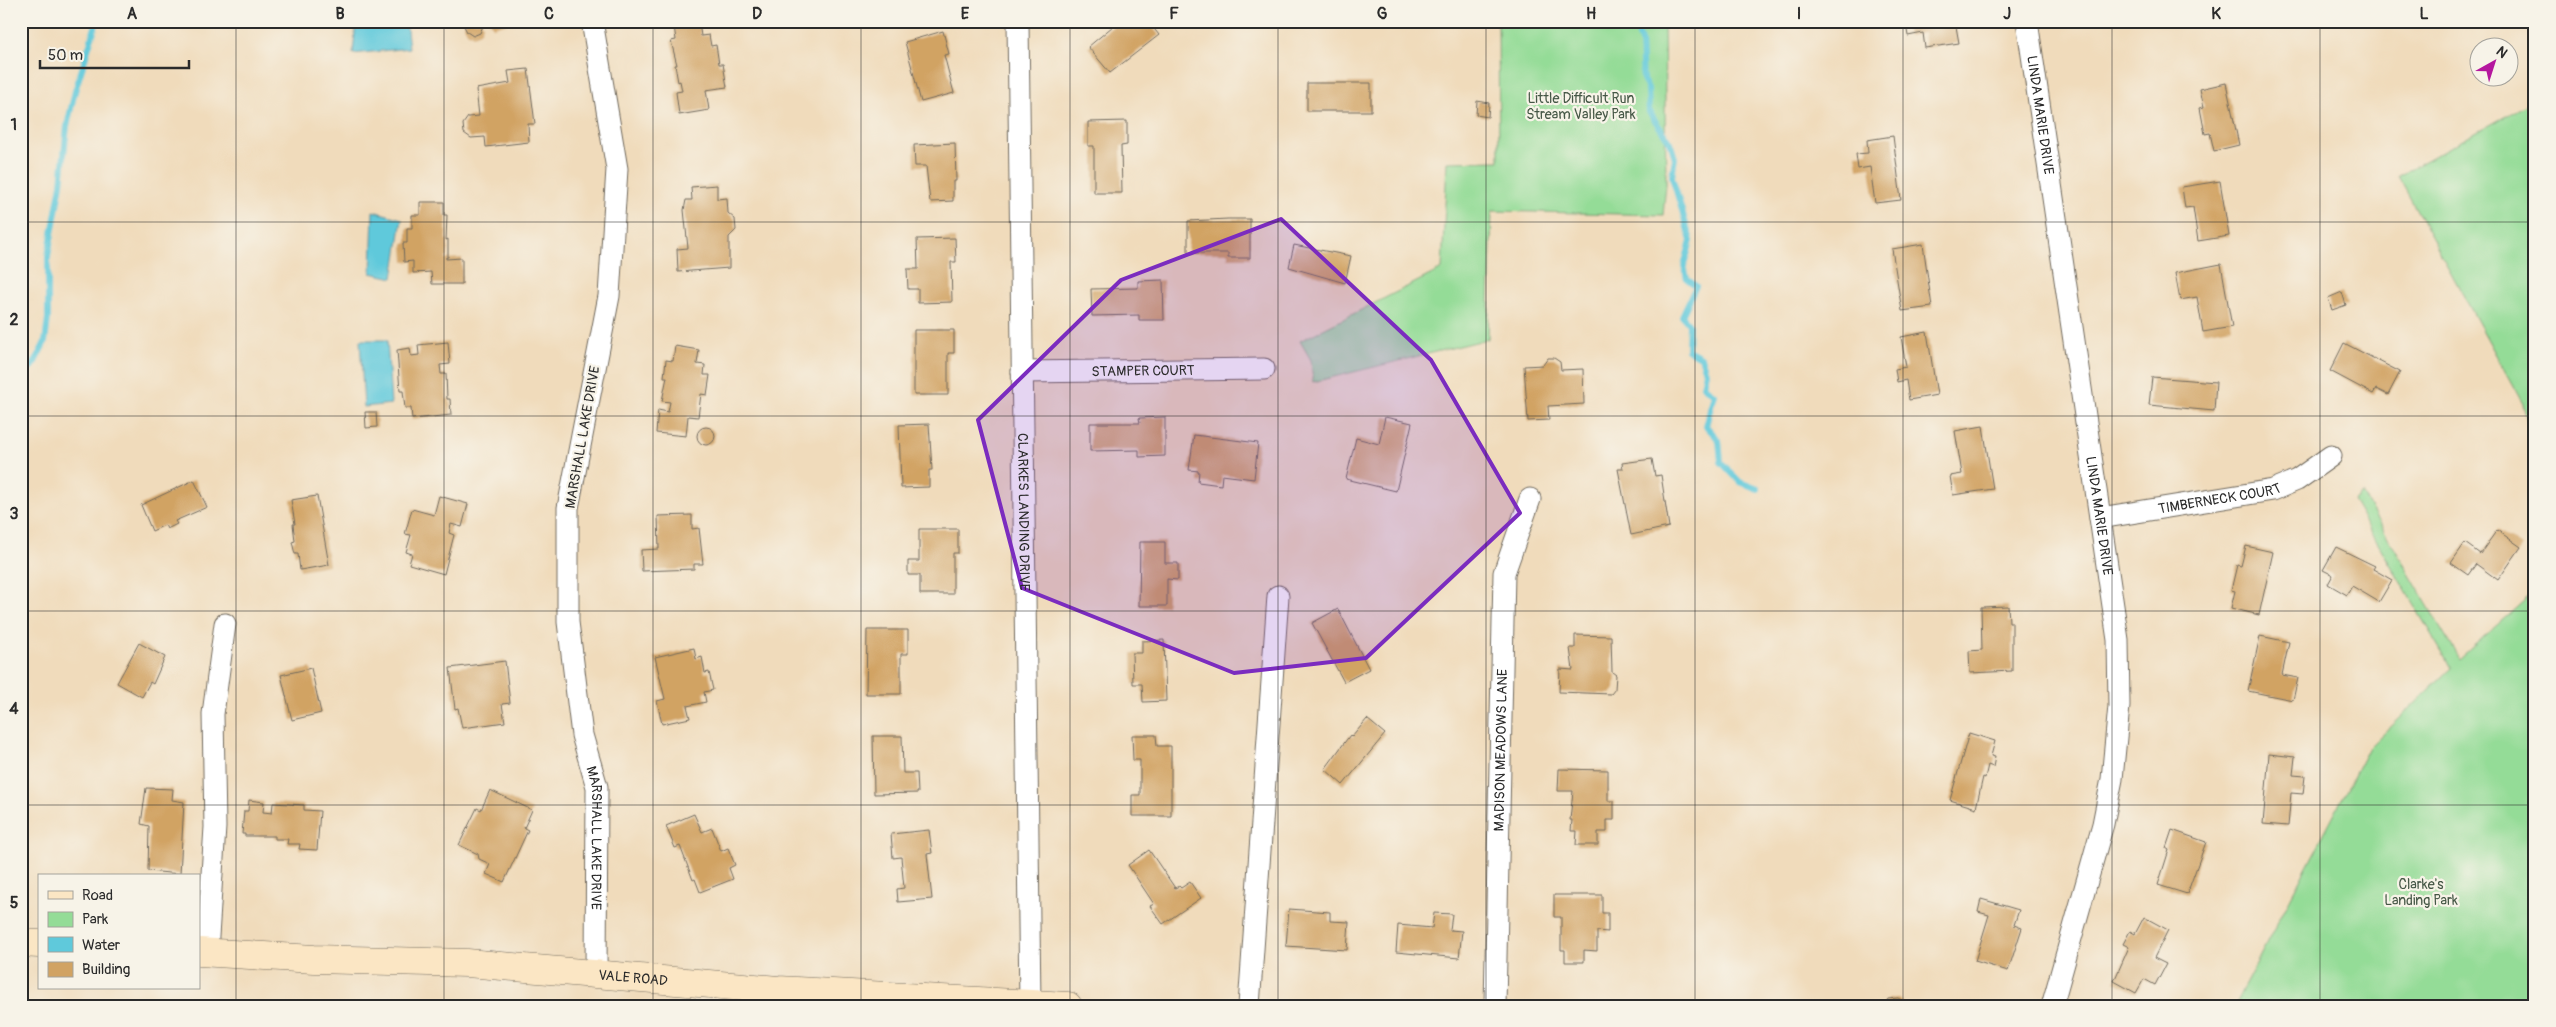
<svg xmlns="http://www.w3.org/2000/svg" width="2556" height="1027" font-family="Pangolin,sans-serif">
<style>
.green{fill:#94dc97;stroke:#608461}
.water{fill:#5fc9db;stroke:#457a83}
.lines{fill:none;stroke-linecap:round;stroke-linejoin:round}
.stream{stroke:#5fc9db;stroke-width:6}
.building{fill:#d1a363}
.street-casing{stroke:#70695d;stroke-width:23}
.secondary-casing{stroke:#70695d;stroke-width:29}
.street{stroke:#fff;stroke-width:21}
.secondary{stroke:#fbe6c4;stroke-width:28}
.marked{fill:#7b2cbf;fill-opacity:0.2;stroke:#7b2cbf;stroke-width:4;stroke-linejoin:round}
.grid{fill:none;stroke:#2b2b2b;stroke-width:1;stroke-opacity:0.55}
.labels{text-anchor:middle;stroke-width:4.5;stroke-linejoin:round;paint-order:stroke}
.park-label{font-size:14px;fill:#455746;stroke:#f7f3e8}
.street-label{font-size:14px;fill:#2b2b2b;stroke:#f7f3e8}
.neatline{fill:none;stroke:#2b2b2b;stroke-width:2}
.grid-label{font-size:16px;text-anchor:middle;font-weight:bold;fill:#2b2b2b}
</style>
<rect width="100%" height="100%" fill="#f7f3e8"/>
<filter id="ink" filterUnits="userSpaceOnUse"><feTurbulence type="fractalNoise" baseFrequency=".02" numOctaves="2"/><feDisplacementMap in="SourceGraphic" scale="10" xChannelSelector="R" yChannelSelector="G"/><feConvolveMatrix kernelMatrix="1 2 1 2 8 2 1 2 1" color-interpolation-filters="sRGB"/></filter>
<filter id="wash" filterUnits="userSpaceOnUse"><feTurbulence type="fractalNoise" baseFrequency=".0096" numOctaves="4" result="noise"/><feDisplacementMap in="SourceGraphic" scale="20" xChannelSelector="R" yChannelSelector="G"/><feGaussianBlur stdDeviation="1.12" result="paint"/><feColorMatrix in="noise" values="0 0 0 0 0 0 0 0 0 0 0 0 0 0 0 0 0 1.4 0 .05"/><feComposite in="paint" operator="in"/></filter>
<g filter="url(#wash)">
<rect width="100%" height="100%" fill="#f0dbbb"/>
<path class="green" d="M1498,21H1664L1666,184L1663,215L1492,211L1488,339L1313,382L1311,360L1300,341L1442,269L1447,162L1499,161Z
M2535,100V454L2523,404L2398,176Z
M2362,493L2459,659L2535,591V1006H2234L2369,747L2451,668L2353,501Z"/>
<path class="water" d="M356,21H406L409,48L353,54Z
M373,211L402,219L393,278L371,273Z
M360,340H387L391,404L364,407Z"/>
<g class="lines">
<path class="stream" d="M1634,21L1641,41L1643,80L1648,89L1649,112L1670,142L1675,158L1672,177L1691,241L1684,265L1687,279L1696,286L1682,316L1689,324L1688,350L1701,357L1706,372L1703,386L1714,394L1706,426L1719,440L1721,462L1740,482L1758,489
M21,376L34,364L45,342L48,319V256L61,184L67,126L75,91L97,21"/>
</g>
<g id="blocks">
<path class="building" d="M466,21H481L483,26L480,33L473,36L467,32L464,26Z
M489,21H511V22L493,27Z
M1119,21H1148L1159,35L1110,73L1088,47Z
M1921,21H1955L1959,43L1925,48L1923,33L1908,36L1906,24Z
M699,23L701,36L709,35L711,46L716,45L719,64H723L727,87L706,90L709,110L679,115L676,92L682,91L680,81L678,82L675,65H677L671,41L676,40L674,26Z
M943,31L949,54L944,55L954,93L921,102L905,42Z
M528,69L535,124H528L529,142L486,147L485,137L471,138L464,133L463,124L468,117L479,116L476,89L510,83L508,71Z
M1307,83H1371V111H1307Z
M2226,83L2239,145L2214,151L2210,133L2205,134L2200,108L2204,107L2200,89Z
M1477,101L1489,103L1488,117L1476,115Z
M1127,121V145L1121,146L1122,193H1094V146H1088V122Z
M1893,136L1901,200L1875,203L1870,167L1858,169L1856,154L1868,153L1867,140Z
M955,143L956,181H953V201L930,202L926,166H915L914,145Z
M2220,181L2229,236L2198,241L2193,207L2185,208L2182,187Z
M717,185V199L727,198L728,213L735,219L736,230L729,237V268L678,272L677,249L688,248L684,210L686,200H692L691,187Z
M420,202H444V215H447L446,240L448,239V257H446V259L462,258V284H432L431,272L413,273V261L404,262L403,243H407V228H412V215H420Z
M1228,219H1250V258H1228V253H1188V221Z
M955,238L956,262H951L952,302L918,303V289H908L907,269H918L917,239Z
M1923,244L1932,307L1902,311L1892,249Z
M1294,245L1351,256L1345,283L1289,267Z
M2221,264L2232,327L2203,332L2197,297L2180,300L2175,273Z
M1163,280L1164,320H1139V315L1092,316L1091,289L1138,288V281Z
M2342,292L2346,305L2332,310L2328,298Z
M914,330H954V353H948V395H914Z
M1927,332L1937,395L1909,400L1906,380L1897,382L1895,369L1906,367L1901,337Z
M448,342L450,364L440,365L441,374H446L447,399H450L451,415L412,419L411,408H405L403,391H400L397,350L410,348L411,356L419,355L418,345Z
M2344,343L2400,372L2388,395L2376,389L2373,394L2330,371Z
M675,346L699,350L697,364L705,365L704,375H710L707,395L701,394L698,417L688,416L686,436L656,433L658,410L668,412L670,402L662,401L667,377H664L666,360L673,361Z
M1548,358H1554L1560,362L1561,370L1583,369L1584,404L1548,406L1549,420L1528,421L1524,366L1543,365Z
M2152,377L2216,382L2214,411L2149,405Z
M365,412H376L377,427L366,428Z
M1165,417V456L1139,457V450L1090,451V423H1140L1139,418Z
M1385,417L1412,423L1396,491L1346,479L1356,438L1379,444Z
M929,424L932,470H929V487L901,488L899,425Z
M1983,426L1993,489L1953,495L1950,476L1962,474L1955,431Z
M697 436a9 9 0 1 1 18 0a9 9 0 1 1-18 0Z
M1194,435L1258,443L1254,479L1222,475L1221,485L1198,482L1199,471L1189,470Z
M1652,459L1655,476L1661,475L1669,527L1631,535L1618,469H1623L1622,463Z
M194,480L207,507L175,521L177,524L167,529L165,525L152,531L141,505Z
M317,496L329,565L300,570L298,554H295L292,542L295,541L293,524H295L291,500Z
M439,496L468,504L462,527L451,524L449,533L454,535L444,574L409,564L412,554L406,552L411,535L405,534L412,509L434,515Z
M692,515V529L699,528L703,564H694V569L642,571L641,550L659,549L658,516Z
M919,529H958V553H953V594H920V575H908V561H919Z
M2497,530L2521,547L2498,580L2476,564L2468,575L2451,563L2465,543L2480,554Z
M1140,542H1165V563H1178V580L1167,579V606H1139Z
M2246,546L2273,552L2259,615L2231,608L2235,591L2231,590L2237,565L2241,566Z
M2336,547L2375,566L2373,569L2392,580L2379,602L2352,586L2347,595L2328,584L2333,575L2323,570Z
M2008,606L2009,622H2012V671L1970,673L1969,651L1982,650L1981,607Z
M1338,609L1369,669L1344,682L1312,623Z
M867,630H908V654H901V694H866Z
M1575,635L1611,636L1612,672L1616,675L1615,689L1611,694L1559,692L1560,669L1573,670L1570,648H1575Z
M2260,636L2289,642L2282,675L2298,678L2293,700L2248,691Z
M1164,640L1166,701L1143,702L1142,684H1133L1132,653H1142V641Z
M139,643L165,657L153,684L150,682L142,697L117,683Z
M694,648L696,659L702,657L705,673L709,672L713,690L704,692L706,702L687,706L690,718L662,724L657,701L665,699L655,657Z
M505,661L510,703L502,704L505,722L462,728L458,708L455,709L450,668Z
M311,668L321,713L292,720L281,675Z
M1367,719L1385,734L1343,785L1325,769L1350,735L1352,737Z
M1969,733L1995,741L1991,756L1995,757L1993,767L1988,765L1985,778L1983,777L1976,808L1950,800Z
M1132,735H1156L1157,746H1171V816H1132V795H1140V760H1133Z
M873,736H902L903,773H917L918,793L874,794Z
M2269,754L2295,757L2293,775L2305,776L2303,794L2291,793L2288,826L2263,824Z
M1559,769L1608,770V801H1614V820H1607V832H1598V845H1576L1577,831H1571L1572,820H1570L1573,791H1558Z
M146,788L173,789L172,800L184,802L180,874L148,871L149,826L141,824Z
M490,790L532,810L524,828L528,830L504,882L486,874L490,864L479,859L478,854L459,845L477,808L481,810Z
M249,800L264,802L263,812L272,813L273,803L304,805V810L320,811L317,850L299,849L300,844H287L288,839H275V836H245V834H242L244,811H248Z
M694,814L702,832L712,828L721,851L728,848L735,865L729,868L733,879L700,892L695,879L693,880L680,846L675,848L666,826Z
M929,830L932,853L927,854L932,899L898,902L897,889L904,888L901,857L893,858L891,834Z
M2172,830L2206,842L2187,894L2158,885L2169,850L2166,848Z
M1149,850L1175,888L1179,886L1181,888L1190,882L1201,898L1163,924L1150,906L1154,904L1128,865Z
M1554,895H1602V913H1608V932L1597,931V951L1584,950V962H1565V950H1561V917H1554Z
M1981,899L2019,910L2014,925L2022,928L2008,971L1975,961L1989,915L1978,912Z
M1289,909L1330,912V921L1349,922L1347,950L1286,946Z
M1434,913L1452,914L1450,930L1462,931L1459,958L1396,952L1398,925L1432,928Z
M2144,917L2168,930L2154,958L2166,964L2155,985L2144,979L2136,993L2114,981L2129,947L2123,944L2130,931L2135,934Z
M1898,998L1903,1001L1904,1006H1883L1888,999Z"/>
</g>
</g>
<g filter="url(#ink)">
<use href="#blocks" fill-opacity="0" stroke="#70695d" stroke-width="1"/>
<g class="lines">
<defs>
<g id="street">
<path id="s1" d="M592,21L617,169L609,296L568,508V622L582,735L597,787L596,973"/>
<path id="s2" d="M1018,21L1030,1004"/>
<path id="s3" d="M2027,21L2118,640L2119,706L2112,779L2103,824L2052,1006"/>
<path id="s4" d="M1022,372L1264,369"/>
<path id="s5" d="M2100,518L2273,490L2297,480L2331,456"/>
<path d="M207,952L215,827L213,714L225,624"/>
<path d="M1249,1006L1278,596"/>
<path id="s6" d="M1495,1006L1504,573L1530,499"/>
</g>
<g id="secondary">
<path d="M21,943L39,944"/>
<path id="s7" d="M199,952L314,959L467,963L778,990L1068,1006"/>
</g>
</defs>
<use href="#street" class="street-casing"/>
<use href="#secondary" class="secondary-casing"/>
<use href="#street" class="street"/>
<use href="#secondary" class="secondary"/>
</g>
</g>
<path class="marked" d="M1281,219L1431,360L1520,513L1366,658L1234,673L1022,588L978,420L1121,280Z"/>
<path class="grid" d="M236,21V1006M444,21V1006M653,21V1006M861,21V1006M1070,21V1006M1278,21V1006M1486,21V1006M1695,21V1006M1903,21V1006M2112,21V1006M2320,21V1006M21,222H2535M21,416H2535M21,611H2535M21,805H2535"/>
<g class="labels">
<g class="park-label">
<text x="1581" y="103">Little Difficult Run<tspan x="1581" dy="16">Stream Valley Park</tspan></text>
<text x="2421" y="889">Clarke's<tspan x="2421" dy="16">Landing Park</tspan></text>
</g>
<g class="street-label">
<text dy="5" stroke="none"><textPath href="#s3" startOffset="95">LINDA MARIE DRIVE</textPath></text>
<text dy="5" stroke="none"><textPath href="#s4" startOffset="121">STAMPER COURT</textPath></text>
<text transform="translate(582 437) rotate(-80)" y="5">MARSHALL LAKE DRIVE</text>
<text dy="5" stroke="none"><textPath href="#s5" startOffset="121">TIMBERNECK COURT</textPath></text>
<text dy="5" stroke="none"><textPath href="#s2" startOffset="491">CLARKES LANDING DRIVE</textPath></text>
<text dy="5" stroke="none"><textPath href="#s3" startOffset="500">LINDA MARIE DRIVE</textPath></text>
<text dy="5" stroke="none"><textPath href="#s6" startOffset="256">MADISON MEADOWS LANE</textPath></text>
<text dy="5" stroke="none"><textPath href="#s1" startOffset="826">MARSHALL LAKE DRIVE</textPath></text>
<text dy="5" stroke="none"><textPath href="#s7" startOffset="435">VALE ROAD</textPath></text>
</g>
</g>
<rect width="2556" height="1027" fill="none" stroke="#f7f3e8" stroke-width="55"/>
<rect x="38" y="874" width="162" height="115" fill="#f7f3e8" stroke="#a5a39c"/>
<rect x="48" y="891" width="25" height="8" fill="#fbe6c4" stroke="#a5a39c"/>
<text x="82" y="900" font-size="15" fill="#2b2b2b">Road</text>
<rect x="48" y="912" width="25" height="15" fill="#94dc97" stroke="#a5a39c"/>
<text x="82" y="924" font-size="15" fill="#2b2b2b">Park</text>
<rect x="48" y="937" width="25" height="15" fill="#5fc9db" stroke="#a5a39c"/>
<text x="82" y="950" font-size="15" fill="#2b2b2b">Water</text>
<rect x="48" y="962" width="25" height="15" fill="#d1a363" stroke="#a5a39c"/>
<text x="82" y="974" font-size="15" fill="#2b2b2b">Building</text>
<g transform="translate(2494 62) rotate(39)"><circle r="24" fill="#f7f3e8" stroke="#a5a39c"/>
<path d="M0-4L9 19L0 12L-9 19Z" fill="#b5179e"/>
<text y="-8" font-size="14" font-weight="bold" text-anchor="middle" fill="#2b2b2b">N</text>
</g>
<path d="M40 60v8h149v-8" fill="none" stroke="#2b2b2b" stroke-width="2.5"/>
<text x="48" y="60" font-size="15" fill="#2b2b2b" stroke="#f7f3e8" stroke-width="4" paint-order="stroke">50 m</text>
<rect x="28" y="28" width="2500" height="972" class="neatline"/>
<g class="grid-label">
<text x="132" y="19">A</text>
<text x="340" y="19">B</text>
<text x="549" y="19">C</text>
<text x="757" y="19">D</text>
<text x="965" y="19">E</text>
<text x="1174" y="19">F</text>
<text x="1382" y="19">G</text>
<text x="1591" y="19">H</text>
<text x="1799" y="19">I</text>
<text x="2007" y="19">J</text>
<text x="2216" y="19">K</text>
<text x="2424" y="19">L</text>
<text x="14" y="130">1</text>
<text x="14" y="325">2</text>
<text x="14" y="519">3</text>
<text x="14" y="714">4</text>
<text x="14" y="908">5</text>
</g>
</svg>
